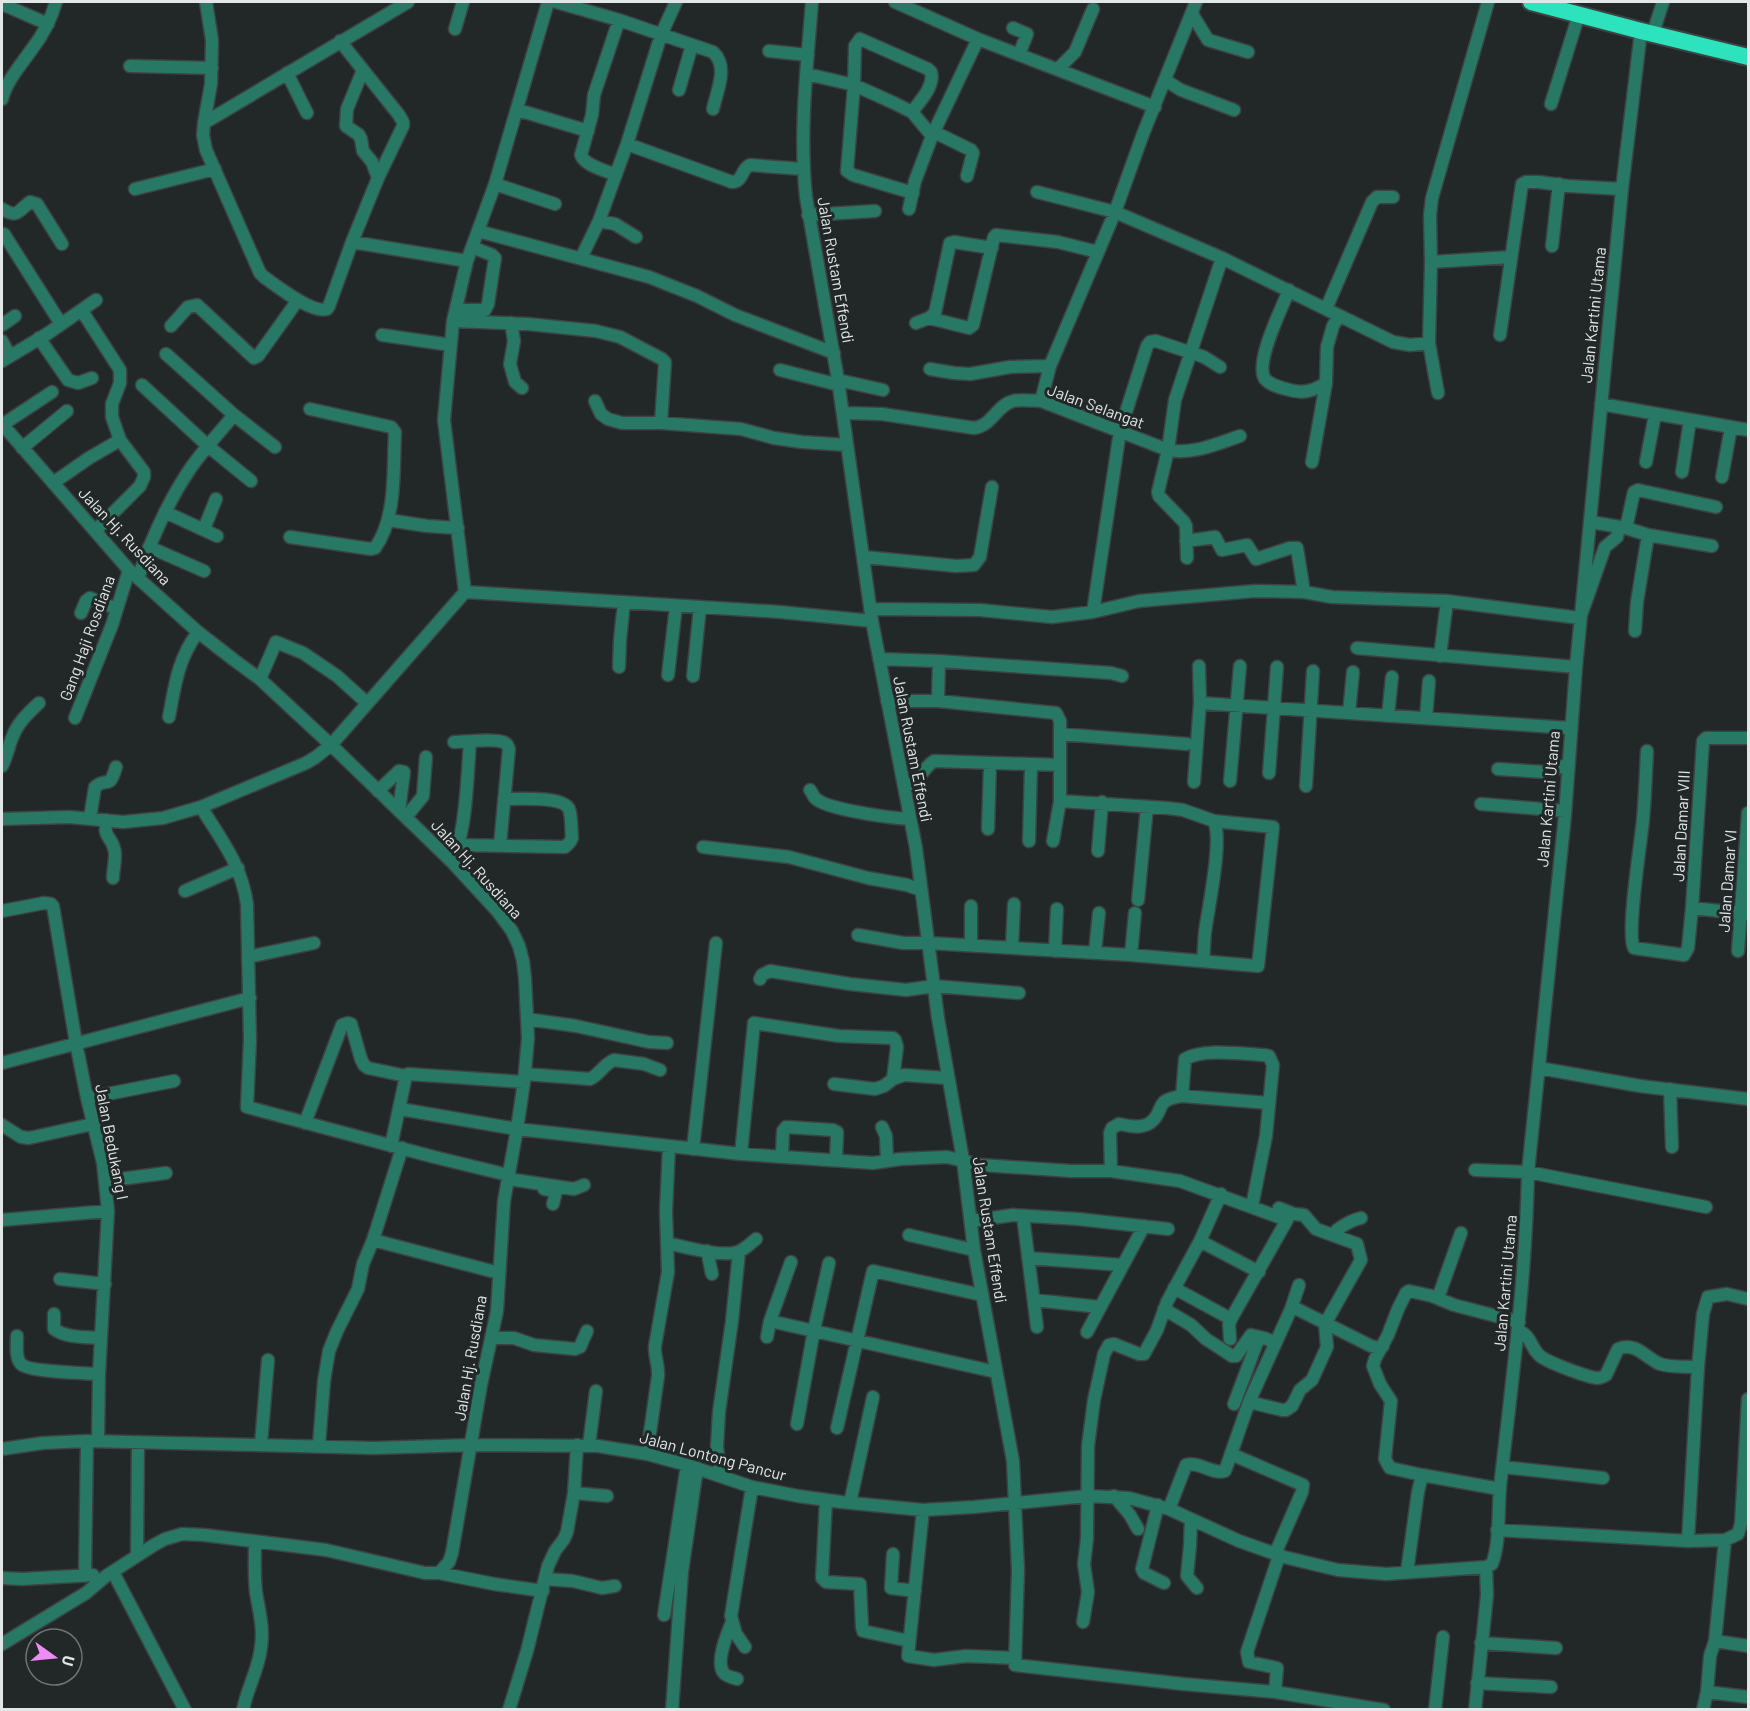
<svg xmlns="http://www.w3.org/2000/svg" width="1750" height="1711" font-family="Barlow,sans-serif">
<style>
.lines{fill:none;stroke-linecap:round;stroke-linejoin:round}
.minor-casing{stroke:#3d4242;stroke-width:15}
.highway-casing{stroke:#3d4242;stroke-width:20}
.minor{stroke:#277865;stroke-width:12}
.highway{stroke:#2de3be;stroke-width:16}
.labels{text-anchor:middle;stroke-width:6;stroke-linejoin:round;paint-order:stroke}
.street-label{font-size:16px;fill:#e3e6e7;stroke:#222727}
</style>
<rect width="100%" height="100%" fill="#222727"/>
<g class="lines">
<defs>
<path id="minor" d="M206,2L212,40L211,84L204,123L203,135L206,150L260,273L264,277C277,286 312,314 327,309L329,306L352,242L378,178L403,126V122L399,115L340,41
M556,2L619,20L713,52C729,67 717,90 713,109
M812,2C807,66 799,132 806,197L838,380L872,621L916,848L938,1018L963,1160L974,1250L1013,1461L1018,1570L1015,1665L1183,1684L1275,1692L1384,1710
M895,2L978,39L1155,107
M2,4L48,24
M1192,14L1208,40L1248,52
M1013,28L1027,34L1019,55
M455,29L463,2
M1653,33L1663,2
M769,51L808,55
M130,66L212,68
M1058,69L1075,52L1093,9
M363,70L347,109L346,126L359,135L361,139L363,151L372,162L378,178
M287,73L307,113
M807,74L854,85L894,103L912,112L932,136
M1165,80L1181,90L1234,110
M679,90L692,45
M2,99C7,80 21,65 32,49C43,35 51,19 56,2
M1551,104L1579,14
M518,110L588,131
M912,112C920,101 935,86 931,72L928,69L860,39L855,46L854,85L847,171L853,175L913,193
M204,123L408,2
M934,132L971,150L973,153L967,176
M627,144L732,182C743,182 741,169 750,165L803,169
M616,175C605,170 585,166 581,155L592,115L594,95L619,20
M495,184L555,204
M135,189L215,169
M1037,192L1115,212L1222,258L1393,342L1410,345L1429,343
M2,209C18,218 17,212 30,202L37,204L62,244
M909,209L915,181L932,136L978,39
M808,215L875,211
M599,221L615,224L636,237
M478,231L649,277L697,296L735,315L834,353
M4,234L61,324
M352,242L467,261
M1552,246L1559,184
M581,258L599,221L627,144L661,35L676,2
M1431,262L1511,257
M1289,290C1282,308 1254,363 1265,379C1270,385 1279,387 1286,389C1301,394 1312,392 1326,383
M1326,309L1372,202L1377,197H1393
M456,310H485L488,304L495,258L492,255L472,247
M82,311L120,370V383L112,404V417L120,440L144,472V477L140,486L95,531
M929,318L969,328L973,325L994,237L996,235L1058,242L1098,252
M453,321L528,324L596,331L620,337L662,359L665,362L661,423
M511,323L514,341L510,364L515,382L522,388
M916,323L929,318L935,313L950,243L954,242L992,248
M2,325L15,316
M171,326L188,307L197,305L254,358L258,356L298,300
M382,335L451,345
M1500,335L1522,184L1526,182H1539L1568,186L1622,189
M39,338L68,380L78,383L92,378
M2,341L10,356
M166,354L234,415
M2,361L47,334L96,300
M930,369L954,373L970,374L1010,367L1050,366
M780,370L839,385
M838,380L883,390
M142,385L208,446L251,481
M1438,393L1429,343L1431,262L1430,215L1432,198L1488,2
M595,401L601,414L608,419L622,423H661L741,429L774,438L802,442L847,445
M1041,401L1050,366L1115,212L1143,134L1196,2
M1601,404L1748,430
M843,413L882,414L974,428C992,426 997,405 1013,401C1022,399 1032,401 1041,401L1168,450C1192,455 1217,444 1240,436
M2,424L129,570L198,632L234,660L260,679L331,745L451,861L498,912L512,931L519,946L523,961L525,978L528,1038L524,1082L517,1129L504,1201L497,1311L481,1385L452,1553L449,1562L439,1573
M2,425L52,392
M22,448L67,411
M1312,462L1326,383L1327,347L1333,326L1339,316
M1646,462L1655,415
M1682,472L1690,420
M1722,477L1731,427
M53,483L89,458L120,440
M165,512L217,536
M388,520L427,526L458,528
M1591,522L1626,528L1634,492L1638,490L1716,507
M1626,528L1648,535L1712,546
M204,529L216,499
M290,537L371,549L375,548C397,518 393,468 395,432L391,427L310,409
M1186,541L1215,537L1222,550L1247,545L1256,559L1290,548H1297L1304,592
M149,547L204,571
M864,557L956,566L974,565L980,557L992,487
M1187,558L1186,526L1184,522L1159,496L1158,492L1168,450L1175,400L1222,258
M138,578C151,540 167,503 190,469C203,450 219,433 234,415L275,447
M465,592L780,612L872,621
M870,609L980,610L1052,617L1093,612L1139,601L1255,591L1304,592L1332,597L1447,601L1580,618L1605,547L1617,537L1619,527
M1093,612L1120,431L1147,346L1150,342L1156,341L1204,357L1220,367
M81,613L86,601L90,598L117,609
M1635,631L1637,602L1648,535
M1357,648L1576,667
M1440,656L1447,601
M879,659L939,661L1111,673L1122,676
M1199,666L1200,703L1570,728
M619,667L620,640L624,602
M668,675L676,606
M693,676L700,607
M260,679L276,642L303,653L337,676L367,703
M887,701H938L1056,713L1060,721V801L1167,808L1183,810L1214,821C1223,840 1208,909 1205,932C1204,942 1204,951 1203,961
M938,701L939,661
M1349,713L1353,672
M1388,716L1392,677
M169,717C175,684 178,659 198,632
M75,718L112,625L129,570
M1426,718L1429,681
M1060,734L1187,744
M454,742C467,742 492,738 503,742C508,744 507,745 509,749L500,845
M1647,751C1646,774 1645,797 1643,820C1641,842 1626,934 1634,948L1684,955L1688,948L1692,908L1703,741L1706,738H1748
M2,766C7,757 8,748 12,738C17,724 27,714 39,703
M1498,769L1544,772L1567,765
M1269,773L1277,667
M1230,781L1240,666
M1194,782L1200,703
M904,786C921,783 921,769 934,761L1060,765
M1306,786L1313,671
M810,790C812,792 813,796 815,798C827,810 892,818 910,819
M378,791L399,771L404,772L399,811
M1481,804L1565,811
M201,807C222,841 241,864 247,904L250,1040L247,1107L434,1157L508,1175
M406,817L423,796L426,757
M90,818L95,787C108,776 109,791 116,767
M2,819L69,817L123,822L163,818L201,807L306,763L316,757L331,745L465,592L444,420L453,321L467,261L495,184L548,2
M106,820C104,840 110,834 114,848C117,856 113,869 113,878
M988,829L990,764
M1029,841L1031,765
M1053,841L1060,801
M458,845L565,847L570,842L572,838C571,829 572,817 569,809C563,796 518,799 504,799
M703,847L789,857L868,878L907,885L921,890
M455,850C466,835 468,764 470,742
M1098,851L1102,802
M185,891L238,868
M1138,900L1147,807
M971,906V945
M1692,908L1748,914
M2,911L44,903L51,904L53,906L76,1043L87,1098L103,1163L108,1211L99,1374L98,1441
M858,935L903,943H929L1131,955L1135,913
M1012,947L1014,904
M1055,951L1057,909
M1738,951L1748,813
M1095,952L1099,913
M1131,955L1258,966L1273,827L1214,821
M248,957L314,943
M760,979L762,975L770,971L850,984L906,990L934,986L1019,993
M527,1019L576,1026L649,1042L667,1043
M2,1063L250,998
M1539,1068L1640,1086L1748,1099
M525,1074L590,1079C599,1075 604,1064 614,1060L644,1064L660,1070
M834,1084L875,1089L884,1086L893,1079L904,1075L947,1078
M1670,1089L1672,1147
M1182,1096L1269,1103
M87,1098L174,1081
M400,1109L517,1129L741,1154L873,1163L901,1159L947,1157L981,1165L1071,1171H1111L1180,1181L1287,1220L1231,1319L1174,1288
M305,1123L342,1025L348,1023L351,1024L361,1059L364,1065L368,1068L406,1076
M2,1125L21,1137L29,1138L93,1124
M882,1127L886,1136L887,1161
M391,1146L406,1076L408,1074L524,1082
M693,1149L716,943
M741,1154L754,1023L839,1036L893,1038L895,1040L897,1047L893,1079
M782,1156L783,1131L786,1127L833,1130L837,1132V1135L836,1160
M1475,1170L1528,1172L1706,1207
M1111,1171L1110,1133L1112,1128L1119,1124C1133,1127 1149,1130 1157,1115C1160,1110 1160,1106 1164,1102C1169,1098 1176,1097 1182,1096L1185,1059C1204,1048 1242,1054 1264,1055L1269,1056L1273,1065L1266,1136L1252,1206
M508,1179L574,1189L584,1185
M105,1181L166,1173
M544,1189L556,1191L553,1204
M1023,1216L1037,1327
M2,1220L108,1211
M971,1221L1013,1215L1078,1219L1168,1229
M909,1235L974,1250
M1336,1235L1337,1230C1345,1224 1352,1220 1361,1218
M373,1240L499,1273
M1200,1241L1259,1272
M668,1243C683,1247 726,1258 740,1251C746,1248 751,1243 756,1239
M707,1251L712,1274
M1028,1258L1122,1265
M60,1279L105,1284
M1438,1298L1461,1233
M1034,1300L1100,1307
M1164,1309L1191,1325L1206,1339L1232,1356H1236L1251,1335L1264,1338
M1291,1309H1297L1371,1346L1380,1348L1383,1346
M54,1314V1329C66,1338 86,1337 101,1338
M770,1321L996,1372
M1518,1330C1533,1338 1529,1345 1539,1355C1546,1362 1587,1377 1597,1378C1602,1378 1602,1377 1606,1375L1618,1349C1635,1341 1646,1358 1660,1364C1672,1368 1686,1366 1698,1367
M1087,1332L1144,1226
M17,1336C17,1343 15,1358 21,1364C28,1372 86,1373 99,1374
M767,1337L770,1321L791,1262
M491,1338H514L534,1345L575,1349L580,1347L587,1331
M1230,1339L1229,1324L1231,1319
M1249,1402L1282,1410H1286L1292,1406L1300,1390L1312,1380L1327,1347L1325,1324L1361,1260L1357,1244L1316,1229L1304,1215L1294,1214L1279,1208
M1234,1404L1258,1340L1264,1338L1269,1340
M797,1424L814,1330L829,1263
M837,1428L873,1271L982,1295
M261,1444L268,1360
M319,1445L324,1381L329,1351L337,1331L358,1289L363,1264L373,1240L402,1148
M577,1445L574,1493L607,1496
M589,1445L596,1391
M2,1449L43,1443L87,1441L374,1448L472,1445L598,1446L647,1454L687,1465L752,1487L798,1496L841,1502L923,1510L974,1507L1088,1496L1129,1498L1169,1509L1239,1541L1284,1557L1338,1570L1386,1574L1486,1567
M647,1454L658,1376C659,1365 654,1356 655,1346L668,1272L666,1211L669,1146
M1231,1454L1303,1485L1302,1492L1275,1554
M1503,1467L1603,1478
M720,1476L717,1446L719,1412L732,1321L739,1252
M1500,1489L1422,1475L1390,1468L1385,1459L1391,1401L1380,1384L1373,1366L1375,1359L1388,1335L1398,1309L1406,1293L1409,1291L1432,1296L1454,1305L1519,1322
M1114,1496L1130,1515L1138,1529
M826,1500L822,1578L826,1582L860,1584L862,1627L863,1631L909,1641
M850,1503L873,1397
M1158,1505L1142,1569L1144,1573L1164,1583
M1169,1509L1186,1465C1199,1461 1213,1475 1225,1471L1249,1402L1291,1309L1299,1285
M923,1510L908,1656L934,1660L966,1656L1015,1658
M1191,1519L1190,1546L1187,1576L1197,1588
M1497,1530L1688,1541L1725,1540L1738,1534L1741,1524L1748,1399
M1725,1540L1715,1641L1710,1656L1707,1692L1748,1697
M1688,1541L1698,1367L1703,1314L1708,1297L1727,1294L1748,1299
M893,1554L891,1588L915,1591
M137,1556L138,1442
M1486,1567L1492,1564C1500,1544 1498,1510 1500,1487C1512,1382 1526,1277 1528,1172L1565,815L1576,667L1622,189L1641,31
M113,1572L185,1710
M1407,1572L1418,1492L1422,1475
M85,1575L87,1441
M2,1578L22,1579L93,1575
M545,1579L573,1581L602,1588L615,1586
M664,1615L687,1465
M732,1622C727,1634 716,1661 723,1672C726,1677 732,1677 737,1679
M1083,1622L1088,1592L1084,1564L1087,1539L1088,1446L1094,1400L1104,1354L1109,1345L1114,1344L1139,1354H1144L1157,1330L1167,1302L1200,1241L1221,1194
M1715,1641L1748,1646
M1481,1643L1556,1648
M2,1644L86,1593L106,1576L154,1545L165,1539L182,1534L204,1535L326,1550L425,1573H439L494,1584L543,1591
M745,1647L736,1634L731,1616L752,1487
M1477,1683L1551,1687
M1275,1692L1277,1668L1249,1662L1247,1652L1279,1556
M243,1710C247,1688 259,1669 261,1647C264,1628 259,1611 256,1592C254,1575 255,1558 255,1541
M509,1710L527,1651L548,1566L555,1551L564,1539L567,1532L574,1493
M672,1710L682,1572L697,1468
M1435,1710L1443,1637
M1475,1710L1487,1595L1486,1567
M1703,1710L1707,1692"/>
<path id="highway" d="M1531,2L1641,31L1748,57"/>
</defs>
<use href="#minor" class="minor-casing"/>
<use href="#highway" class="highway-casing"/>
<use href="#minor" class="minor"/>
<use href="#highway" class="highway"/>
</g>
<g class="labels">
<g class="street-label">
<text transform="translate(836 270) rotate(80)" y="6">Jalan Rustam Effendi</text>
<text transform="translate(1593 315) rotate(-84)" y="6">Jalan Kartini Utama</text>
<text transform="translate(1096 406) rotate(20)" y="6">Jalan Selangat</text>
<text transform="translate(125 536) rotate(47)" y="6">Jalan Hj. Rusdiana</text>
<text transform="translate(87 638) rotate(-70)" y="6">Gang Haji Rosdiana</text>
<text transform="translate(913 749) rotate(79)" y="6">Jalan Rustam Effendi</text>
<text transform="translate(1548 799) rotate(-85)" y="6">Jalan Kartini Utama</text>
<text transform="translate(1681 826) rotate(-87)" y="6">Jalan Damar VIII</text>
<text transform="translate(477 869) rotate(48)" y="6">Jalan Hj. Rusdiana</text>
<text transform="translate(1727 881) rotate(-86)" y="6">Jalan Damar VI</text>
<text transform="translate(112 1142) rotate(79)" y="6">Jalan Bedukang I</text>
<text transform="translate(990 1230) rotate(81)" y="6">Jalan Rustam Effendi</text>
<text transform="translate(1505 1283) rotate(-85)" y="6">Jalan Kartini Utama</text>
<text transform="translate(470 1358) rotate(-80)" y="6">Jalan Hj. Rusdiana</text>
<text transform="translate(713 1456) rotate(15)" y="6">Jalan Lontong Pancur</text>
</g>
</g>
<rect width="1750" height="1711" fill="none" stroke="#e3e6e7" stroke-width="6"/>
<g transform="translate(54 1657) rotate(105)"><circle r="28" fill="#222727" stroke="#6f7374" stroke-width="1.5"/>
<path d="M0-4.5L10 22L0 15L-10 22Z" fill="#ef8bf6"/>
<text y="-9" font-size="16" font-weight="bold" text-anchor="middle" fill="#e3e6e7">U</text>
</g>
</svg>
